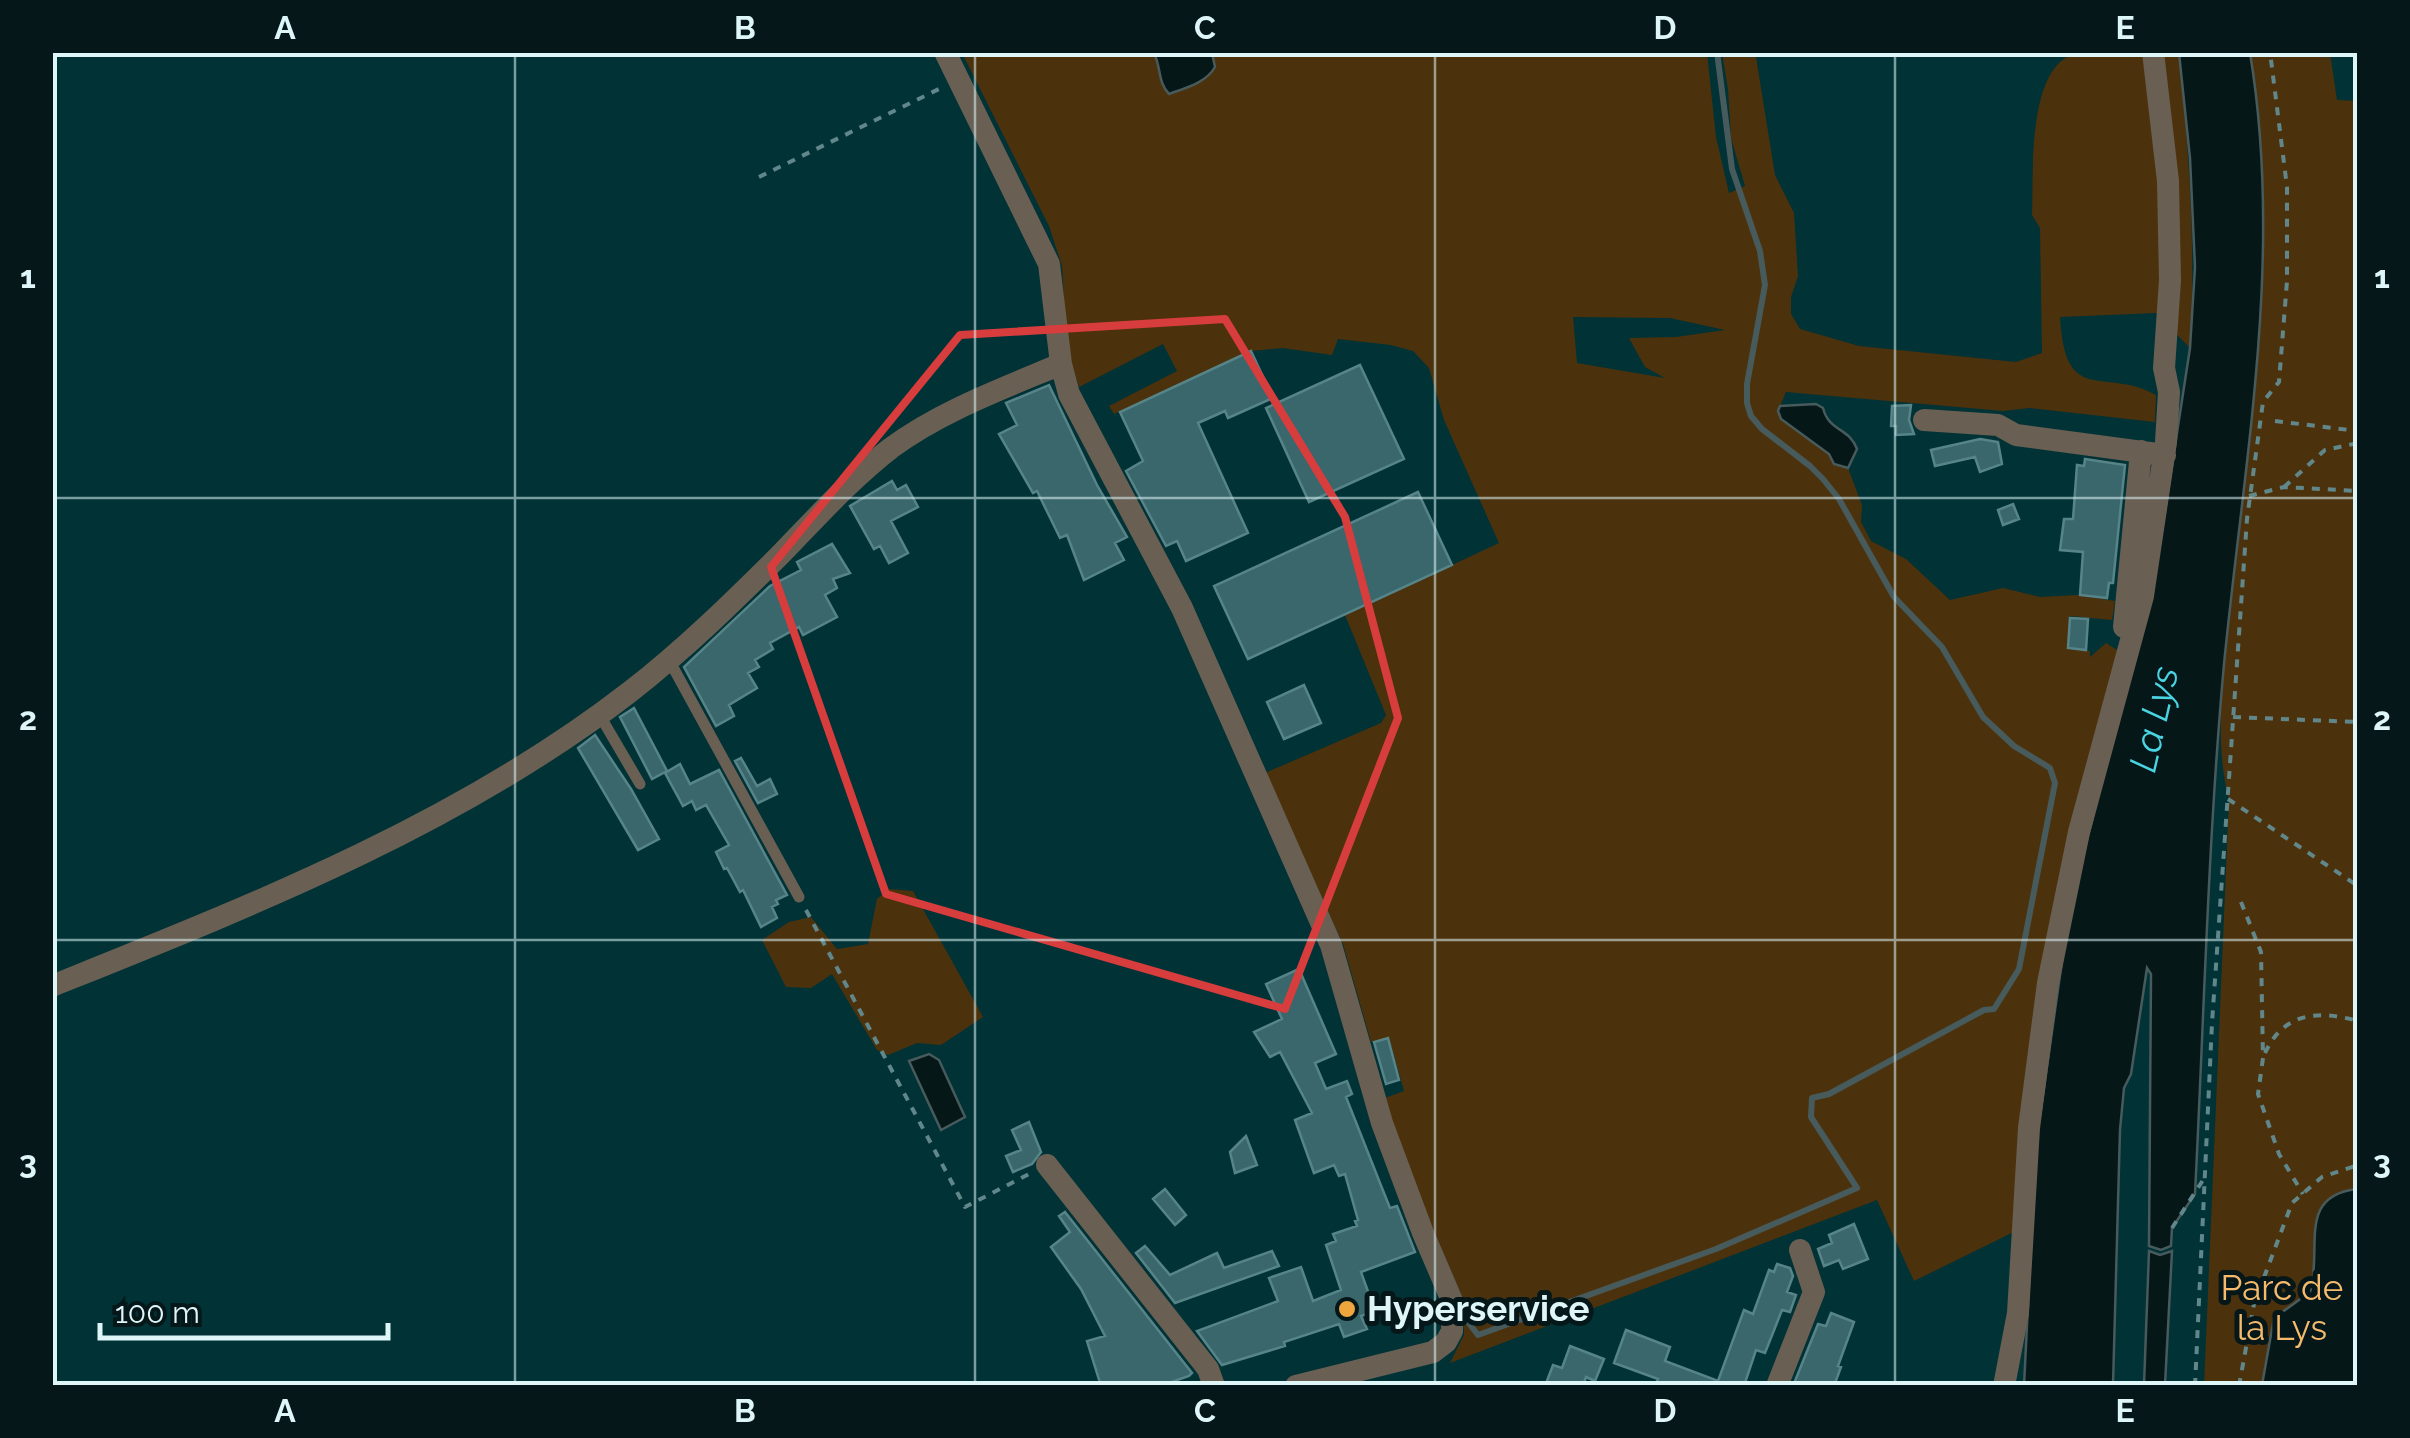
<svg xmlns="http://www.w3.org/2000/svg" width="2410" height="1438" font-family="Raleway,sans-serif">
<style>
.green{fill:#4c320c;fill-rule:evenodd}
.water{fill:#061718;stroke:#475a5c;stroke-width:2.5}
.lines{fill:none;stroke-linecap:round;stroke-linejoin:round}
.stream{stroke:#475a5c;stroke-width:6}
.building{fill:#3a676b;stroke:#568488;stroke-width:2.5}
.path{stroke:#61878b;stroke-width:4;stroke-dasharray:8 8;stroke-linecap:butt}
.lane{stroke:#695f53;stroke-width:11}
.street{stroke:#695f53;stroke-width:22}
.marked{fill:none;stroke:#d73d3d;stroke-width:8;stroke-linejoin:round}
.grid{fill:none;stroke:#dff6f9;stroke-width:2.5;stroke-opacity:0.55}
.poi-dot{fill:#efa73d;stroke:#051719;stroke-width:4}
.labels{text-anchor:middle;stroke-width:10;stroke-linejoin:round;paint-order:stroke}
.park-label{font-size:35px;fill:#f5ba6c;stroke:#051719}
.poi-label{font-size:35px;font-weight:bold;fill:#dff6f9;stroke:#051719;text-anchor:start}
.water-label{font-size:38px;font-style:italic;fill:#4ad4e1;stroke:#051719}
.neatline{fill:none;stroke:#dff6f9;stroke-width:4}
.grid-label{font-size:32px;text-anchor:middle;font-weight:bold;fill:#dff6f9}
</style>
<rect width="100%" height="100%" fill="#003236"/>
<path class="green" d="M962,53H1707L1716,137L1729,193L1745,186L1731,138L1728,89L1722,53H1766L1756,57L1775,175L1794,213L1798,276L1791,297V314L1800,329L1859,346L2016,362L2042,353L2040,228L2032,215C2034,174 2026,65 2077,53C2098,47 2154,53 2179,53C2189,153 2196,247 2190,348L2156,313L2060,317C2065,408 2104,366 2156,395L2155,422L2029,408L2003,411L1786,392L1778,411L1781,419L1829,454L1834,464L1848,468L1862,505L1861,522L1871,541L1906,559L1950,600L2003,588L2040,597L2077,595L2115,601L2112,620L2070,616L2067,649L2090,651V657L2106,643L2122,653L2032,1223L1914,1281L1877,1200L1450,1363L1464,1335V1301L1404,1162L1385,1098L1404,1091L1389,1038L1371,1042L1343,944L1265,773L1381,723L1386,715L1345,615L1499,543L1444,420L1429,368L1413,351L1391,345L1338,339L1332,355L1283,348L1251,351L1114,414L1109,406L1177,371L1163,344L1079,387L1067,349L1062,266L1049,226ZM1573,317L1670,318L1725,330L1676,337L1629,338L1645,367L1665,378L1577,363Z
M2250,53H2330L2337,100L2358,101L2357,1385L2204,1386L2229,799C2215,747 2222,688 2227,634C2233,568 2241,503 2249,438C2266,311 2271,180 2250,53Z
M889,889L913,891L983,1017L941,1045L917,1043L888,1055L877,1050L832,974L811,988L786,987L762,940L789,922L811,917L837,949L868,944L877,899Z"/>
<path class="water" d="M1154,53H1212L1215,67C1206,83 1185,88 1169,94C1158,83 1161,67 1154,53Z
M2179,53H2250C2284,257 2244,461 2224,664C2208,840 2204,1018 2195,1194L2172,1228L2171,1246L2161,1250L2149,1246L2151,974L2147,968L2131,1074L2124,1088L2120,1130L2113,1385L2024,1386L2036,1144L2069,912L2158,557L2190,348L2195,267L2190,158Z
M1816,404L1823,408C1829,432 1849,427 1857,449L1848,468L1834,464L1829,454L1781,419L1778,411L1780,406Z
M929,1054L939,1060L965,1117L941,1130L909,1061Z
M2357,1189V1385H2262L2274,1318L2310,1292C2323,1249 2296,1196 2357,1189Z
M2149,1251L2160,1255L2172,1251L2165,1385H2144Z"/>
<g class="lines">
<path class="stream" d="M1464,1317L1478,1335L1716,1249L1857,1188L1811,1117L1812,1098L1829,1094L1984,1010L1994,1009L2019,969L2055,783L2050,768L2014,746L1983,717L1942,647L1894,597L1839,499L1823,479L1810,466L1762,429L1751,416L1747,403V384L1765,285L1760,251L1732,169L1717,52"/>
</g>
<path class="building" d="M1251,351L1273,398L1228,418L1225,411L1198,423L1248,533L1186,561L1177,541L1166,546L1126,471L1143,461L1120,412Z
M1360,365L1404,459L1309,502L1266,408Z
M1049,385L1097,485L1127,537L1115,543L1124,560L1084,580L1067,535L1060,538L1037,491L1033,493L999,434L1017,425L1006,403Z
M1911,405L1909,420L1914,434L1896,435V426H1891L1892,406Z
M1980,439L1998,442L2002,464L1980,472L1975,457L1935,466L1931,450Z
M2085,459L2125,465L2113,583H2109L2107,598L2080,595L2083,552L2060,550L2064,519H2073L2077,465L2084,466Z
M892,481L897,490L906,485L918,507L891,521L908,553L889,563L880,546L874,549L850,506Z
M1418,492L1452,565L1248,659L1214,586Z
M2013,504L2019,519L2003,525L1998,510Z
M832,544L850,573L833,579L837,588L825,595L837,617L803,635L799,627L770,643L773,649L755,660L759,667L748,673L757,688L729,705L734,716L716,726L684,667L770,586L801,570L797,562Z
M2070,618L2088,619L2086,650L2068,648Z
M1304,685L1321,723L1284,739L1267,702Z
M634,708L667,771L652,779L620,717Z
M595,735L631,789L659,839L638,850L578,748Z
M741,758L757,786L770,779L777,794L758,803L735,761Z
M680,764L690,784L719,770L787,895L776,900L778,904L772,907L777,918L761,927L743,890L740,892L727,868L724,869L716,852L729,845L706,805L696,810L692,801L683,806L665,773Z
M1299,969L1336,1054L1315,1063L1326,1089L1347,1081L1352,1094L1346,1097L1380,1183L1390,1208L1397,1206L1415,1252L1361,1272L1375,1311L1361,1316L1367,1329L1344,1337L1339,1324L1284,1342L1285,1346L1222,1365L1197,1331L1278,1301L1269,1278L1301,1267L1313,1301L1341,1290L1326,1245L1336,1241L1333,1234L1357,1226L1355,1221L1358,1220L1345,1174L1339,1176L1334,1165L1314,1173L1295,1120L1312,1113L1280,1052L1270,1057L1254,1032L1282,1019L1266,984Z
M1388,1038L1399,1080L1386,1084L1374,1042Z
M1029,1122L1041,1152L1032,1164L1013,1172L1006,1156L1021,1150L1012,1130Z
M1246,1136L1257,1165L1235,1173L1230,1152Z
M1165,1189L1186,1215L1175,1225L1153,1199Z
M1065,1212L1192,1373L1189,1376L1160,1386H1101L1087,1341L1105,1336L1081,1289L1051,1247L1070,1232L1059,1216Z
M1854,1224L1868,1259L1843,1269L1839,1260L1824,1266L1818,1249L1832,1243L1829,1235Z
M1145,1246L1170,1275L1217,1253L1224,1268L1272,1251L1279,1266L1175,1303L1136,1253Z
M1777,1264L1790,1268L1793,1276L1787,1292L1796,1295L1790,1312L1782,1310L1765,1353L1756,1350L1744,1386H1655L1658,1379L1614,1363L1626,1330L1670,1347L1665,1361L1718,1381L1744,1310L1753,1314L1769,1270L1774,1272Z
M1831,1313L1854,1322L1838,1366L1841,1367L1834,1386H1793L1818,1324L1826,1326Z
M1570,1346L1604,1359L1595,1381L1586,1377L1583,1386H1545L1553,1365L1562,1368Z"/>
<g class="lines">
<path class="path" d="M759,177L939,89
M2275,421L2358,431
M2284,487L2325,450L2358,443
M2249,496L2284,487L2358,491
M2233,717L2358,722
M2228,799L2358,886
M2355,884L2358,790
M2241,902L2261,952L2263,1058L2258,1094L2279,1154L2303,1194
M806,910L965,1207L1031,1173
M2265,1053C2284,1012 2318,1010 2358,1021
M2172,1228L2205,1177
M2195,1386L2212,1023L2247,519L2263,402L2279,382L2287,281V187L2270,52
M2239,1386L2254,1304L2292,1203L2322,1177L2358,1165"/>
<path class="lane" d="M669,660L799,897
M599,714L640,784"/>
<path class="street" d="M945,52L1049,264L1061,364L1069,394L1182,608L1331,945L1382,1123L1423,1233L1453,1303L1452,1331L1446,1342L1433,1352L1296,1386
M1924,420L1998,425L2016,435L2165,455
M2124,627L2141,451
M52,986C251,906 460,824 631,691C685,649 734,601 782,553C817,517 851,479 891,448C941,411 1004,388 1061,364
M1047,1165L1208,1369L1214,1386
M1777,1386L1814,1292L1800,1250
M2004,1386L2018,1313L2029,1128L2048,983L2079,832L2143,596L2166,442L2169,392L2164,368L2170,280L2168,181L2153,52"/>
</g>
<path class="marked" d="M1225,319L1345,517L1398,718L1285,1009L886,894L771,567L960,335Z"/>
<path class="grid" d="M515,52V1386M975,52V1386M1435,52V1386M1895,52V1386M52,498H2358M52,940H2358"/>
<circle class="poi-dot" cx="1347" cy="1309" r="10"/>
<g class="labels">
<g class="park-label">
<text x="2282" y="1300">Parc de<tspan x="2282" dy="40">la Lys</tspan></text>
</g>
<g class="poi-label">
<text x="1367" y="1321">Hyperservice</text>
</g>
<g class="water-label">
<text transform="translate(2154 719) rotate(-77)" y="13">La Lys</text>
</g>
</g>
<rect width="2410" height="1438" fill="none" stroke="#051719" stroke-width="110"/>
<path d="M100 1323v15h288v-15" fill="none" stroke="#dff6f9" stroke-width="5"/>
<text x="115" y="1323" font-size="30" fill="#dff6f9" stroke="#051719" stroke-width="8" paint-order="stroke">100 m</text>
<rect x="55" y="55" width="2300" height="1328" class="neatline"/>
<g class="grid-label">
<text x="285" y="39">A</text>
<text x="745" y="39">B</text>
<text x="1205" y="39">C</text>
<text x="1665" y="39">D</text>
<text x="2125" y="39">E</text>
<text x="28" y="288">1</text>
<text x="2382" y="288">1</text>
<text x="28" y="730">2</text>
<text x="2382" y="730">2</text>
<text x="28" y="1173">3</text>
<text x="2382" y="1173">3</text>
<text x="285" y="1422">A</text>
<text x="745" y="1422">B</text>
<text x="1205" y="1422">C</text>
<text x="1665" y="1422">D</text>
<text x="2125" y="1422">E</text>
</g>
</svg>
